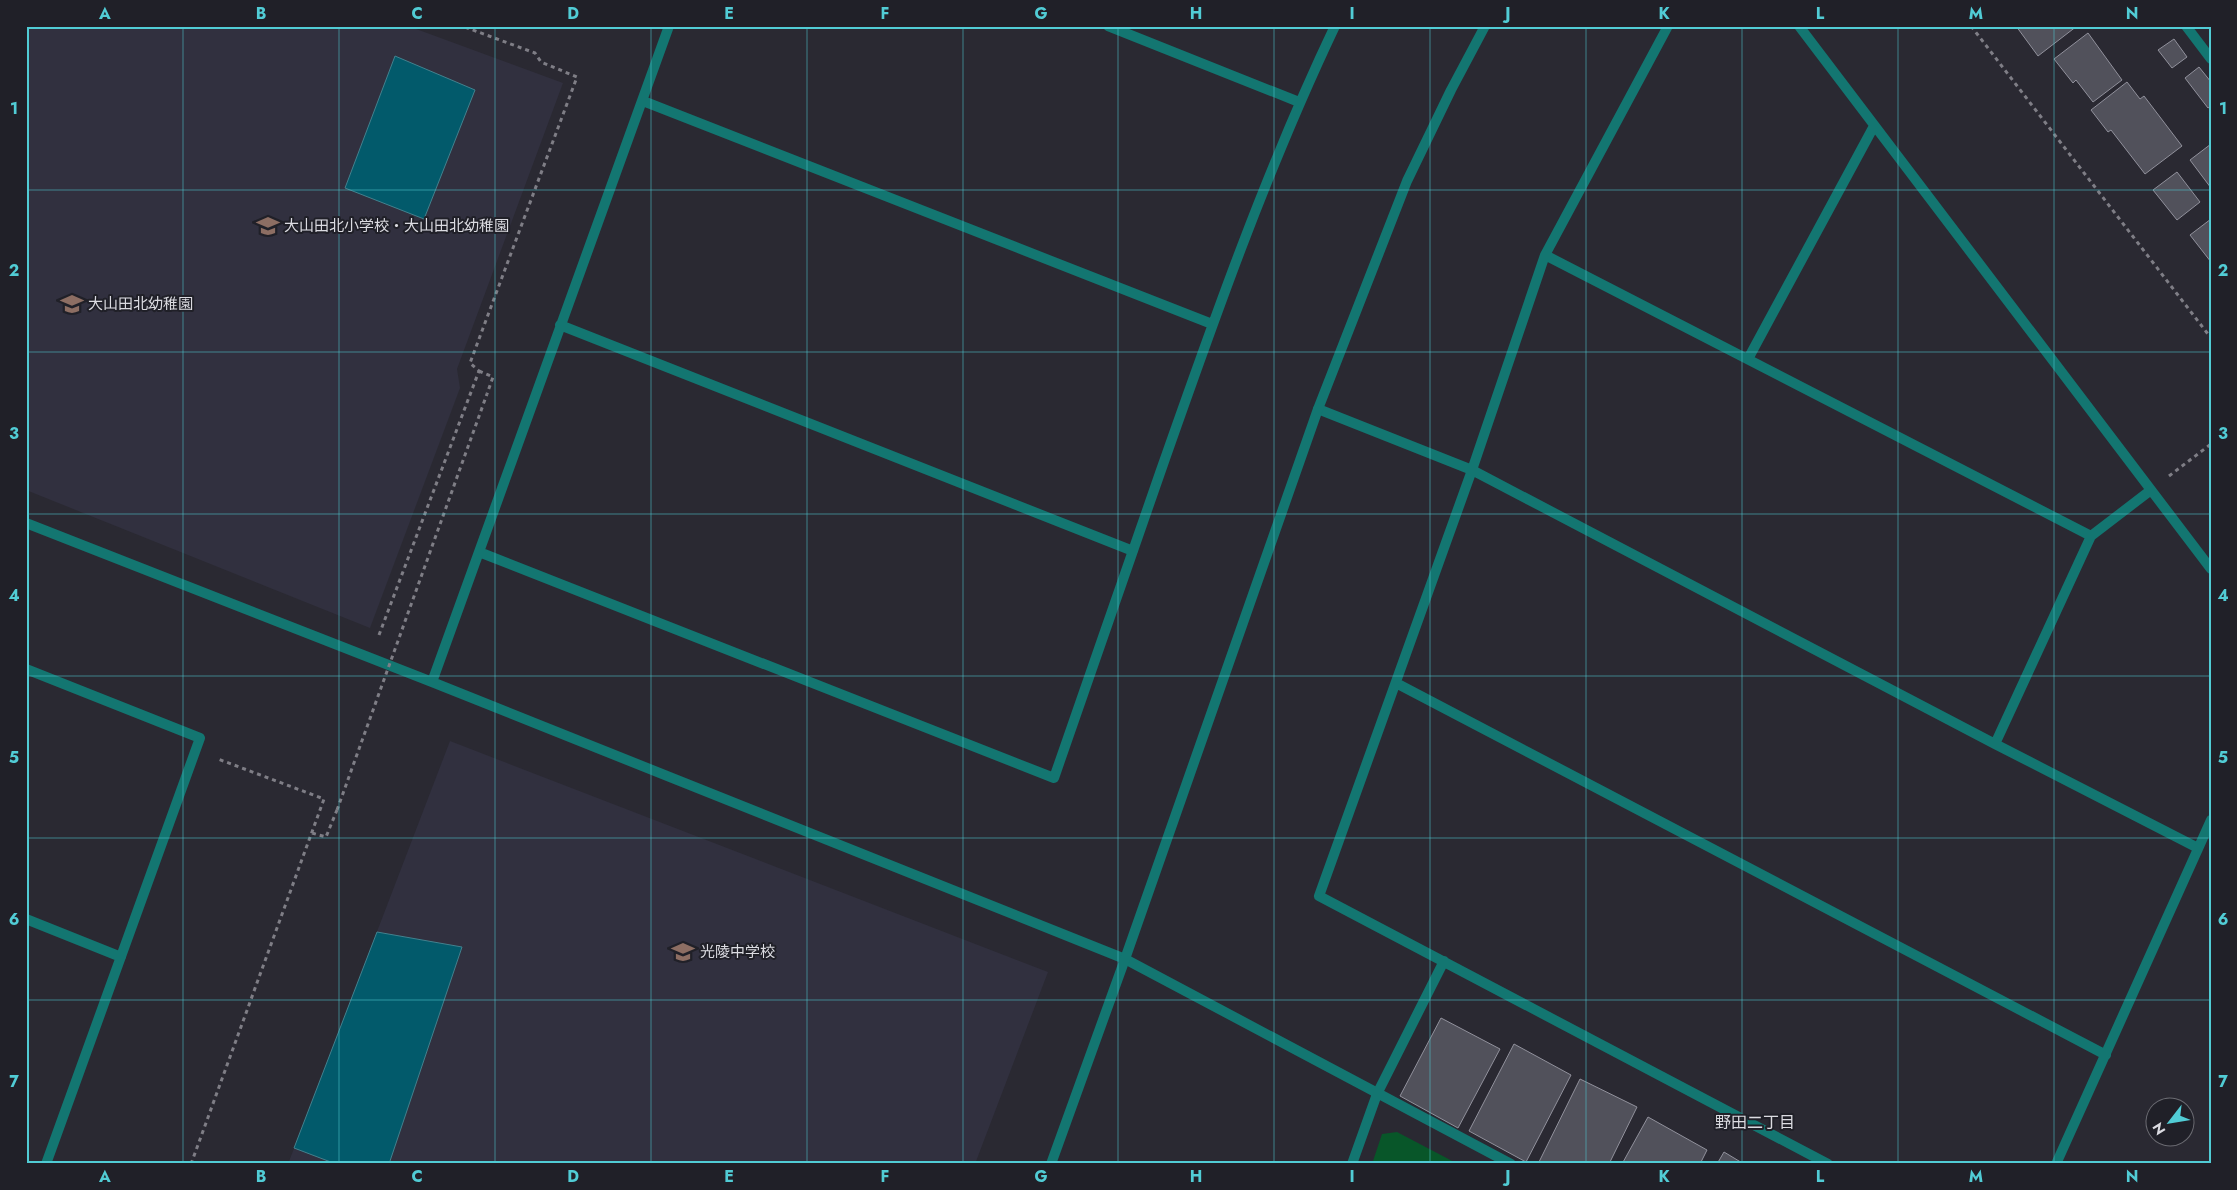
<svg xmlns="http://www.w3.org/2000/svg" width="2237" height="1190" font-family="Jost,'Noto Sans JP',sans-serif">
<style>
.built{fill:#31303f}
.green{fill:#085629}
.water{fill:#025a6b;stroke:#43818e}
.building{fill:#51515b;stroke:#91919c}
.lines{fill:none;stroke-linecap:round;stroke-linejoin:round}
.path{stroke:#7f7e86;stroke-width:3;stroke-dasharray:4 4;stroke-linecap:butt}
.minor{stroke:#137671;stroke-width:10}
.tertiary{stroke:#137671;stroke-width:10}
.path-bridge{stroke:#7f7e86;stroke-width:3;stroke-dasharray:4 4;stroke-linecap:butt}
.grid{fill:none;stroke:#51ccd5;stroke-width:1;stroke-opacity:0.55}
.labels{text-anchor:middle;stroke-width:4;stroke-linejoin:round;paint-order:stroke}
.poi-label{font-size:15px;fill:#dbdbe1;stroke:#202028;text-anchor:start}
.neighbourhood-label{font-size:16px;fill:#dbdbe1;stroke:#202028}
.neatline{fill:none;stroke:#51ccd5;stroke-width:2}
.grid-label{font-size:16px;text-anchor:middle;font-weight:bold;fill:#51ccd5}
</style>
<rect width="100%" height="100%" fill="#2a2932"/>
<path class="built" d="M26,26H408L563,83L457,369L460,388L370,628L26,490Z
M450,741L1048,972L975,1164H288Z"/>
<path class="green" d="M1397,1132L1458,1164H1372L1382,1134Z"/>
<path class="water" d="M395,56L475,90L424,219L345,188Z
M377,932L462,947L389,1164H336L294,1148Z"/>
<path class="building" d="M2016,26H2077L2038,56Z
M2088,33L2122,80L2093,102L2076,80L2073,83L2054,59Z
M2174,39L2187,57L2172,68L2158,50Z
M2199,67L2211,82V106L2208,108L2185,78Z
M2127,82L2140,99L2144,96L2182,146L2145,174L2111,130L2108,132L2091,110Z
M2211,144V188L2190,160Z
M2177,172L2200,202L2177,220L2153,190Z
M2211,219V262L2190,235Z
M1441,1018L1500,1049L1458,1128L1400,1096Z
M1514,1044L1571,1075L1526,1162L1469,1131Z
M1580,1079L1637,1107L1609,1164H1538Z
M1648,1117L1707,1150L1700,1164H1622Z
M1724,1152L1744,1164H1717Z"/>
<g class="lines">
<path class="path" d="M1971,26L2211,338
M479,371L493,377L487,394
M2169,476L2211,444
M379,635L479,371L470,363L577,77L541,62L535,53L462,26
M312,833L326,837L337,810
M191,1164L324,799L218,759"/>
<path class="minor" d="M1108,26L1299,102
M1668,26L1545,255L1472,470L1319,896L1828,1164
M1799,26L2211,569
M2186,26L2211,59
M643,101L1212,324
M1545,255L2091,536
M560,325L1133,551
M1748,359L1874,126
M1318,409L1472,470L1995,744L2198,848
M26,523L432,682L1125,959L1511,1164
M479,552L1054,778C1089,676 1125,575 1160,473C1213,322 1266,171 1335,26
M26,669L200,738L46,1164
M432,682L669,26
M1396,683L2106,1055
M1995,744L2091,536L2151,490
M26,919L121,957
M1352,1164L1377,1094L1444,961
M2056,1164L2211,820"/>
<path class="tertiary" d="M1051,1164L1125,959L1318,409L1407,181L1451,90L1485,26"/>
<path class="path-bridge" d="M337,810L487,394"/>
</g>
<path class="grid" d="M183,26V1164M339,26V1164M495,26V1164M651,26V1164M807,26V1164M963,26V1164M1118,26V1164M1274,26V1164M1430,26V1164M1586,26V1164M1742,26V1164M1898,26V1164M2054,26V1164M26,190H2211M26,352H2211M26,514H2211M26,676H2211M26,838H2211M26,1000H2211"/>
<defs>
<symbol id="school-bare" viewBox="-9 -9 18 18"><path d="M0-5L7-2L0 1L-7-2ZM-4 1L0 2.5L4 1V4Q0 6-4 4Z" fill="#8d6e63" stroke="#202028" stroke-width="2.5" paint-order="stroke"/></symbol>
</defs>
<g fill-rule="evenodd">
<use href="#school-bare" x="252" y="210" width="32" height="32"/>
<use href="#school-bare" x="56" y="288" width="32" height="32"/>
<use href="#school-bare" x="667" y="936" width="32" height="32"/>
</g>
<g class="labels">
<g class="poi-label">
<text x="284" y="231">大山田北小学校・大山田北幼稚園</text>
<text x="88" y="309">大山田北幼稚園</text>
<text x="700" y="957">光陵中学校</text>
</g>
<g class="neighbourhood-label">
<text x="1755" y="1128">野田二丁目</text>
</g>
</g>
<rect width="2237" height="1190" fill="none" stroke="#202028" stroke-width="55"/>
<g transform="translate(2170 1122) rotate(239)"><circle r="24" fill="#202028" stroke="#6b6b72"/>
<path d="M0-4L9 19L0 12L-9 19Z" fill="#51ccd5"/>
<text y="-8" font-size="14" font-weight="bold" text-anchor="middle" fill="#dbdbe1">N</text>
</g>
<rect x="28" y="28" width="2182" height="1134" class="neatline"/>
<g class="grid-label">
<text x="105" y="19">A</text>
<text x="261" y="19">B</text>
<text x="417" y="19">C</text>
<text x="573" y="19">D</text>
<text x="729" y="19">E</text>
<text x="885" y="19">F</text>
<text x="1041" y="19">G</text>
<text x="1196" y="19">H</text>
<text x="1352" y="19">I</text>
<text x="1508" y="19">J</text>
<text x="1664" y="19">K</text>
<text x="1820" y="19">L</text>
<text x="1976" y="19">M</text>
<text x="2132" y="19">N</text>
<text x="14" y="114">1</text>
<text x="2223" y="114">1</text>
<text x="14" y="276">2</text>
<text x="2223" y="276">2</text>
<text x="14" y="439">3</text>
<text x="2223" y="439">3</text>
<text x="14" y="601">4</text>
<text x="2223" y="601">4</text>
<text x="14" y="763">5</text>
<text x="2223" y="763">5</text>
<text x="14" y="925">6</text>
<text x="2223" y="925">6</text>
<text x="14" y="1087">7</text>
<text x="2223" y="1087">7</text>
<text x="105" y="1182">A</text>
<text x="261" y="1182">B</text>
<text x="417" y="1182">C</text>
<text x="573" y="1182">D</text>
<text x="729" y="1182">E</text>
<text x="885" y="1182">F</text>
<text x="1041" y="1182">G</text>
<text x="1196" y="1182">H</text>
<text x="1352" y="1182">I</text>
<text x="1508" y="1182">J</text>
<text x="1664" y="1182">K</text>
<text x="1820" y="1182">L</text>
<text x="1976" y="1182">M</text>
<text x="2132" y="1182">N</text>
</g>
</svg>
